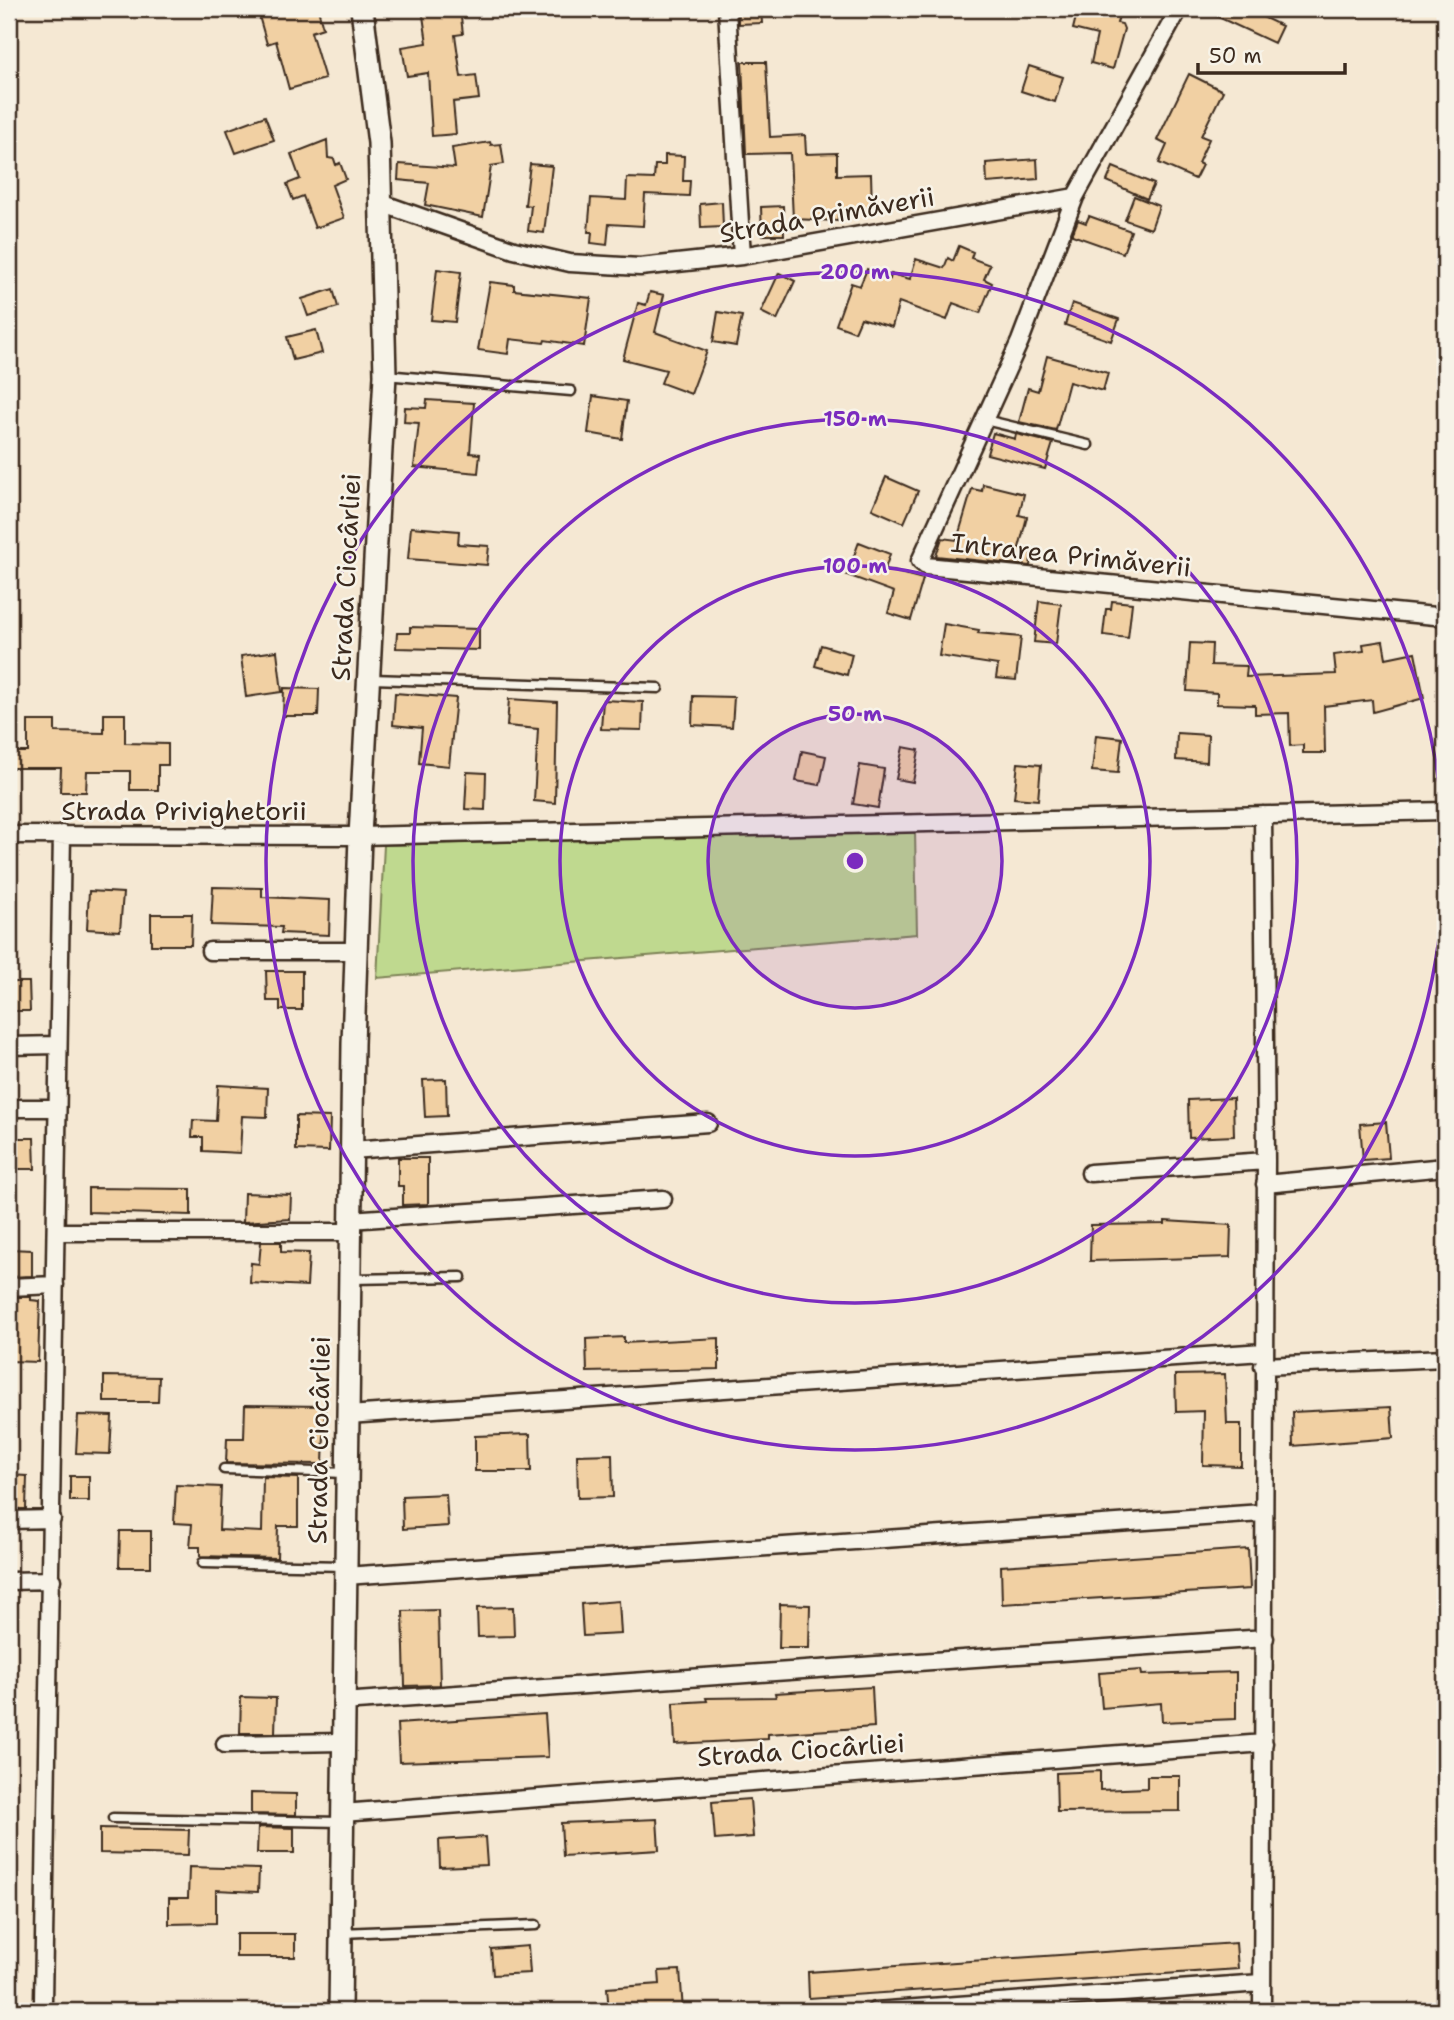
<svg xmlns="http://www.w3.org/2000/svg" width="1454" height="2020" font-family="'Shantell Sans',sans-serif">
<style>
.green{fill:#bfd98f;stroke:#7d8256;stroke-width:2}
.building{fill:#f1d0a3;stroke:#3b2a1e;stroke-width:2}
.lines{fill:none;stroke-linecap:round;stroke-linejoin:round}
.lane-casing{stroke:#3b2a1e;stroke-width:13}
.street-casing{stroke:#3b2a1e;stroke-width:21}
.secondary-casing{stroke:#3b2a1e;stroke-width:26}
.lane{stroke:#f7f3e8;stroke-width:8}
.street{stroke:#f7f3e8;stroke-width:16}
.secondary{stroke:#f7f3e8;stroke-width:21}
.ring{fill:none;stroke:#7b2cbf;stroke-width:3.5}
.labels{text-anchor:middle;stroke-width:5;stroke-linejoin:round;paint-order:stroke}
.street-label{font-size:26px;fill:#3b2a1e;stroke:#f7f3e8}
.centre{fill:#7b2cbf;stroke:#f7f3e8;stroke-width:3.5}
.ring-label{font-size:21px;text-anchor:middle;font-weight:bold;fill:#7b2cbf;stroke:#f7f3e8;stroke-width:5;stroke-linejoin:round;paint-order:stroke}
</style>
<rect width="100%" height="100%" fill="#f5e8d3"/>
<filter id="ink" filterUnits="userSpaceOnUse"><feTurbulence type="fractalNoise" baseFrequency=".0143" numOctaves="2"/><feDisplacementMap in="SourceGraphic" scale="14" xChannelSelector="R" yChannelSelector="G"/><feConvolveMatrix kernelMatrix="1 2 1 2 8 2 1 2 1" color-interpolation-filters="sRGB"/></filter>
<g filter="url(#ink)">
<path class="green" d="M915,831L917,934L377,978L384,845Z"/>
<path class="building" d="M257,9H277L278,13L292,9H318L323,28L311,32L325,79L289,89L276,41L267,44Z
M422,9H460L463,34L455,35L461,77L476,75L479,99L453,102L456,134L432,136L428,73L407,76L402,47L427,43Z
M738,9H761L762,23L738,24Z
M1078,9H1121L1117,23L1122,24L1124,29L1113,69L1091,63L1097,35L1073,29Z
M1201,9H1246L1282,26L1274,43Z
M742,62H766L770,137L805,135L806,154L837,153V175L871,174L872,209L838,210V221L793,219L790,153L746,154Z
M1029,66L1063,77L1055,102L1021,91Z
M1189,74L1223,91L1201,136L1209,139L1198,163L1202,165L1195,179L1159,163L1167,145L1157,140Z
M265,116L274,140L236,153L227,130Z
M327,140L328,158L334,159L336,165L340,163L346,179L332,185L344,218L315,228L303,196L293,200L287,184L300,179L291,154Z
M490,142L491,145L501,144L504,164L491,166L483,217L425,205L429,183L398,180L399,164L455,168L452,148Z
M665,155L684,156L683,181H690L689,196L645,194L643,226L609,224L607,245L591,243L592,232H588L591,198L626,200L627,178L654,179L655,165H665Z
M1037,159L1038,179L987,183L986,163Z
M530,164L552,166L544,233L528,231L531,206L525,205Z
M1113,167L1154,184L1147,199L1107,181Z
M1134,196L1159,206L1151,229L1125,220Z
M722,202L723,227L701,228L700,204Z
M783,206L784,235H762L761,207Z
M1089,216L1131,231L1123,253L1072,235L1078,220L1086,223Z
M959,246L973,252L971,258L990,265L984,279L992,283L980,313L953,303L947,320L899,302L892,327L861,318L855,332L836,325L851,283L860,286L867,269L890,279L891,274L910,279L916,259L944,268L948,258L953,261Z
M437,269L461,272L455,322L431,320Z
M779,273L795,281L777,320L761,312Z
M490,282L514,285V290L591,298L584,346L545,340L544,343L510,339L508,354L478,350Z
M333,289L338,307L308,316L302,299Z
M650,292L664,295L655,332L707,351L691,394L661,383L666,370L623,359L638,303L646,305Z
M1072,303L1119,319L1111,341L1065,325Z
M718,312L742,316L736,346L713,342Z
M316,330L322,353L293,360L287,337Z
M1047,356L1108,373L1103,391L1069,382L1056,430L1019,422L1028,388L1038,391Z
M593,396L627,401L622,439L588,433Z
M427,400L474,403L470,453L480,454L478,473L414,467L419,423L404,422L405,407L426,408Z
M993,433L1015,439L1016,434L1053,443L1045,469L987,454Z
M886,477L918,491L904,523L872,509Z
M983,484L1024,494L1019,515L1027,517L1019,548L1032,550L1030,566L936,556L942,538L957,540L972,489L982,491Z
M411,527L459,531L458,544L489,546L487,565L408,559Z
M859,542L890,554L885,569L923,579L911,620L888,613L894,592L847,575Z
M1039,601L1061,604L1056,644L1034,642Z
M1112,601L1132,603L1128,638L1103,635L1106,609H1111Z
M944,624L979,630L978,633L1021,637L1016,680L996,678L998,665L939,656Z
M410,627L479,629V650L396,648L397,633H410Z
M1383,641L1386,658L1415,652L1424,698L1373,712L1372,700L1324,706L1325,753H1303V745L1290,746L1289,713L1255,714V705L1217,704V693L1187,691L1190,643L1212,644L1211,665L1247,666L1246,677L1336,674L1334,655L1364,651L1363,644Z
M821,645L852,654L847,675L815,666Z
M277,651L282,692L246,697L241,656Z
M284,688L319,689L318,716H283Z
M395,693L456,698L449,766L419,763L422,728L393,725Z
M693,696L734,697L732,727L692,725Z
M509,699L557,702L555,803L534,801L538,729L507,726Z
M603,700L643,702L642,730L601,729Z
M104,714H125V743L168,744V765H158V790H130V771H87L86,792H60L61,768H9V752H28V721H55V732L104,733Z
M1177,733L1208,735L1207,762L1176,760Z
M1096,735L1122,738L1118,773L1092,771Z
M903,747L919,750L913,782L896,779Z
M802,751L826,756L820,785L796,781Z
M1018,763L1041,765L1038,800L1014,798Z
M860,765L884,769L878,808L853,804Z
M467,772L486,773L485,810L465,809Z
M213,887L262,888V897L330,900L329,935L281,933L282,927L211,925Z
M89,891L123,893L120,931L87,929Z
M151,914H192L191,945H151Z
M266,971H302V1010H280V1001H267Z
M9,982H29L30,1011H9Z
M446,1079L447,1116L425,1117L423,1080Z
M218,1085L268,1088L267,1117L242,1116L240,1153L203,1151V1137H192L193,1120L216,1121Z
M1233,1098L1234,1136L1189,1138L1188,1100Z
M296,1116L330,1117L329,1151L296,1150Z
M1386,1122L1389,1158L1363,1160L1360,1124Z
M12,1138H34L35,1169H12Z
M398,1158H428V1204L403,1205V1186H398Z
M88,1188L191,1189V1215L88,1212Z
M244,1193L291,1195L290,1219L243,1222Z
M1165,1221L1231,1225L1230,1257L1090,1261L1091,1225L1165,1224Z
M261,1242H281V1252L309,1253L307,1286L250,1283L251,1263L259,1264Z
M9,1249L32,1250V1276L9,1277Z
M9,1297H31V1300L40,1301L38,1362L9,1361Z
M624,1337V1343L719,1338V1369L587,1372L586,1339Z
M1225,1374L1227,1424H1241V1466L1203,1465L1204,1411L1176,1412L1175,1375Z
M104,1376L159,1377L158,1402H104Z
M245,1405L325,1406L323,1464L226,1463L227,1438H244Z
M1391,1407L1393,1438L1293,1446L1292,1412Z
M78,1415L112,1416L110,1454L76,1453Z
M530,1434L531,1471H475V1436Z
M612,1454L613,1497L578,1498L577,1455Z
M9,1475L27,1476L26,1509H9Z
M70,1476H89V1501H70Z
M263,1477L298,1478V1526H278L277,1558L200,1556V1547H190L192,1524L174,1523L176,1485L221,1487L219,1530L262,1532Z
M446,1494L448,1526L403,1529L402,1496Z
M120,1531H151V1567H119Z
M1248,1549L1250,1589L1002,1604L1001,1566Z
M619,1601L621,1634L583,1636L581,1604Z
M780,1604L810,1605L809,1648H779Z
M513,1607L514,1636L478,1637L477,1608Z
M438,1610L440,1685L405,1686L403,1611Z
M1141,1670L1142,1675L1236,1672V1719L1162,1722L1161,1703L1102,1708L1099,1673Z
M872,1687L874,1727L768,1734V1739L675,1744L673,1703L707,1701L706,1698L776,1697L775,1693Z
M241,1697L276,1698L275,1733H240Z
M545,1714L548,1757L399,1762L397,1724Z
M1100,1771V1790L1147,1788V1776H1180V1811L1057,1812L1056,1773Z
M251,1793L296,1794V1815L251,1814Z
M750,1799L753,1837L715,1840L712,1802Z
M657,1819L659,1850L563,1856L561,1823Z
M258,1827L294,1828V1853H257Z
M100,1828L189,1830L188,1855L100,1853Z
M485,1837L487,1865L440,1867L439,1840Z
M189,1867L259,1869L258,1892L216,1890V1923L169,1924V1898H188Z
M236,1934H295V1957H236Z
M1236,1943L1238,1969L809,1998L808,1972Z
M528,1946L530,1973L493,1975L491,1949Z
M680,1970L683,2011H609L607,1988L660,1984L659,1971Z"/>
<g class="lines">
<defs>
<path id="lane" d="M385,375L571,391
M985,420L1088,445
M371,679L658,688
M352,1279L461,1277
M224,1469L347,1473
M203,1563L345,1566
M113,1818L342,1822
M341,1933L536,1925"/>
<path id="street" d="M727,9L742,256
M1179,9L1075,197L1020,341L920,561L926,566L1445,617
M381,203L514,250L570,263L640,267L742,256L1075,197
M9,835L360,836L1445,811
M210,951H356
M9,1046L58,1045
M9,1108H57
M352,1150L708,1123
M1090,1173L1266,1161
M1265,1184L1445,1167
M349,1220L663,1199
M56,1232H349
M9,1287L55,1285
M1263,1366L1445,1358
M348,1415L1263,1352
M9,1520L52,1519
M345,1576L1262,1513
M9,1581L52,1580
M342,1702L1265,1638
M225,1744L342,1742
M342,1813L1264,1743
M43,2002L62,834
M875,2011L1261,1983
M1262,2011L1266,1161L1263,815"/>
<path id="secondary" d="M340,2011L353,1044L360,836L385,375L379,143L362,9"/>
</defs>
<use href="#lane" class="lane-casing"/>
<use href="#street" class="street-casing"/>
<use href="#secondary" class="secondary-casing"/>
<use href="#lane" class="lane"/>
<use href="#street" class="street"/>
<use href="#secondary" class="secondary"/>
</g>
</g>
<circle cx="855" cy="861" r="147" fill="#7b2cbf" fill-opacity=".12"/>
<g class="ring">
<circle cx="855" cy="861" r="147"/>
<circle cx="855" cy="861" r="295"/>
<circle cx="855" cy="861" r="442"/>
<circle cx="855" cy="861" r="589"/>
</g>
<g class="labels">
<g class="street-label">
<text transform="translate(827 215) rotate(-10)" y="9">Strada Primăverii</text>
<text transform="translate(1071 555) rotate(6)" y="9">Intrarea Primăverii</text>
<text transform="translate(346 577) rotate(-87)" y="9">Strada Ciocârliei</text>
<text x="184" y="820">Strada Privighetorii</text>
<text transform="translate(319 1440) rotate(-89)" y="9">Strada Ciocârliei</text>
<text transform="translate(801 1750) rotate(-4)" y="9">Strada Ciocârliei</text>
</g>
</g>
<circle cx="855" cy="861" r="10" class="centre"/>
<g class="ring-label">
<text x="855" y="279">200 m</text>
<text x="855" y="426">150 m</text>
<text x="855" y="573">100 m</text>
<text x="855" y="721">50 m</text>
</g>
<rect width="1454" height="2020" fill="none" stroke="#f7f3e8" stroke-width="35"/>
<rect x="18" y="18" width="1419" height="1985" fill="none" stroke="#3b2a1e" stroke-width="2.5" filter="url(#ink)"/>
<path d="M1198 63v10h147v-10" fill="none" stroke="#3b2a1e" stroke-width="3.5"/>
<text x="1209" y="63" font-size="21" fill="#3b2a1e" stroke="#f7f3e8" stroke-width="5" paint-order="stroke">50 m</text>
</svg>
